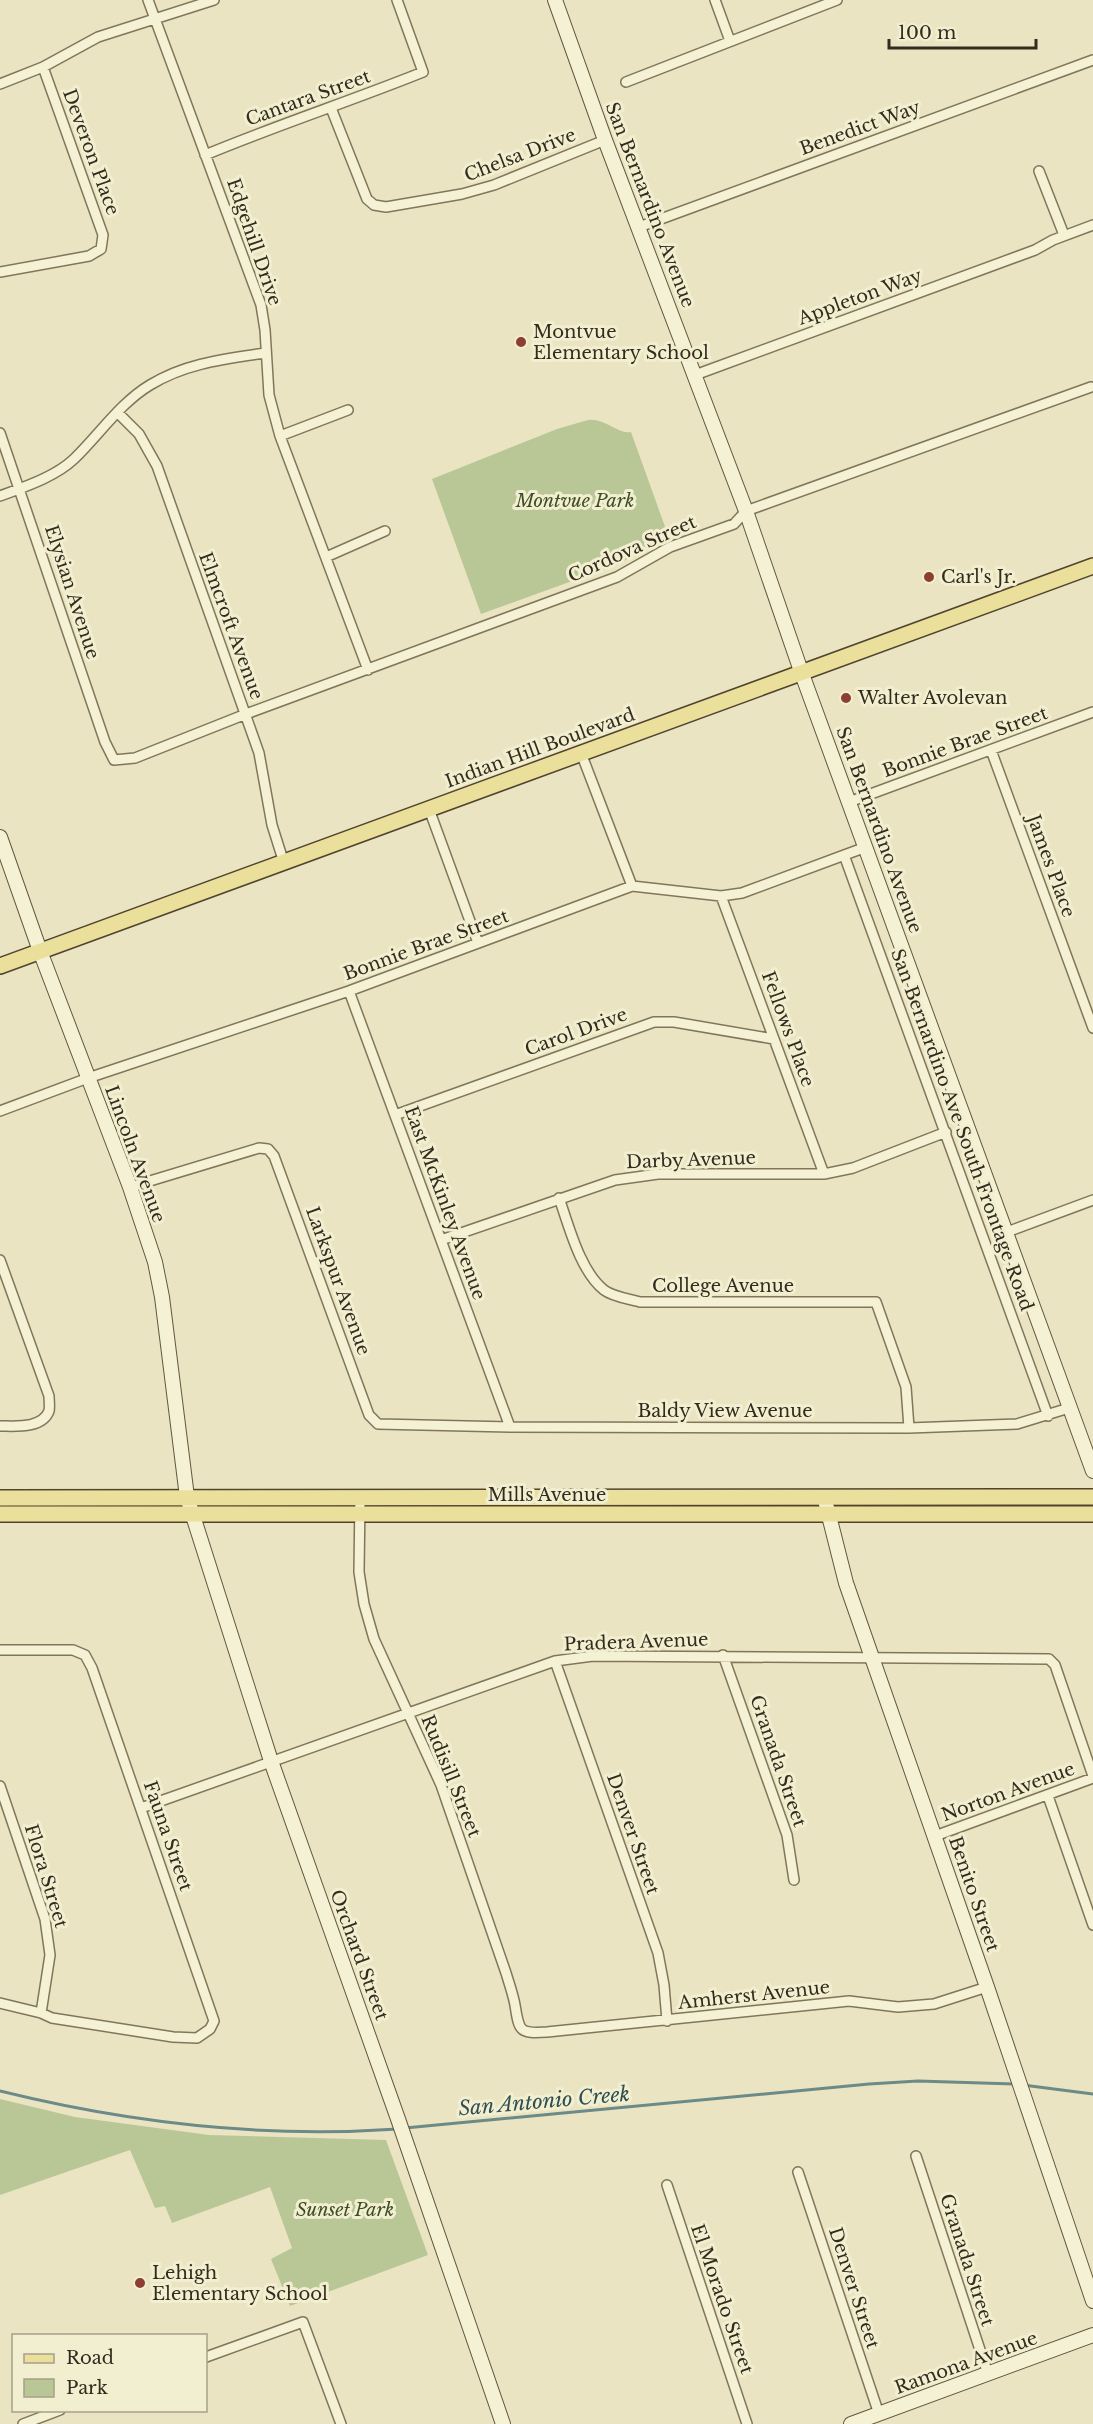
<svg xmlns="http://www.w3.org/2000/svg" width="1093" height="2424" font-family="'Libre Baskerville',serif">
<style>
.green{fill:#b9c797}
.lines{fill:none;stroke-linecap:round;stroke-linejoin:round}
.stream{stroke:#6c8a87;stroke-width:3}
.street-casing{stroke:#82765a;stroke-width:12}
.secondary-casing{stroke:#64573e;stroke-width:16}
.primary-casing{stroke:#50442f;stroke-width:18}
.street{stroke:#f5f1d4;stroke-width:9}
.secondary{stroke:#f5f1d4;stroke-width:14}
.primary{stroke:#ebdf9c;stroke-width:15}
.poi-dot{fill:#8c3e30;stroke:#f2eed0;stroke-width:2}
.labels{text-anchor:middle;stroke-width:6;stroke-linejoin:round;paint-order:stroke}
.street-label{font-size:18px;fill:#332b1e;stroke:#f2eed0}
.poi-label{font-size:18px;fill:#332b1e;stroke:#f2eed0;text-anchor:start}
.park-label{font-size:18px;font-style:italic;fill:#3d4e26;stroke:#f2eed0}
.water-label{font-size:20px;font-style:italic;fill:#2e4e51;stroke:#f2eed0}
</style>
<rect width="100%" height="100%" fill="#eae4c2"/>
<path class="green" d="M588,420C606,418 618,435 631,432L668,535L619,564L481,614L432,479L557,429Z
M0,2099L75,2117L209,2135L386,2140L428,2255L290,2306L271,2259L292,2248L270,2187L172,2223L165,2206L155,2208L130,2150L0,2195Z"/>
<g class="lines">
<path class="stream" d="M1023,2085L1093,2094
M0,2091C129,2123 266,2138 398,2129
M405,2128L869,2084L918,2081L1014,2084"/>
<defs>
<path id="street" d="M148,0L261,305L265,330L269,395L280,436L368,670
M715,0L730,41
M626,82L837,0
M0,84L43,67L98,37L214,0
M331,108L367,199L374,205L386,207L462,194L494,185L605,140
M205,155C277,125 351,101 423,72L397,0
M1039,171L1064,235
M639,227L1093,60
M0,272L89,256L101,249L103,235L43,67
M695,375L1035,250L1053,240L1093,225
M118,413L139,434L157,466L259,753L272,825L284,863
M0,433L105,742L114,760L135,758L246,714L617,577L670,547L734,524L746,511L1091,387
M280,436L348,410
M0,496C24,487 55,477 74,459C99,435 120,403 150,385C186,363 225,359 265,353
M326,557L385,531
M991,750L1093,1028
M581,753L632,886
M849,802L1093,712
M429,809L478,943
M844,855L1048,1416
M721,896L824,1174
M349,991L510,1427
M0,1111L88,1078L349,991L632,886L721,896L742,893L866,847
M395,1115L654,1022H674L774,1039
M130,1187L259,1148L268,1149L274,1156L369,1415L378,1424L510,1427L909,1428L1017,1424L1069,1408
M559,1198C569,1226 580,1271 604,1290C613,1297 630,1299 640,1302H876L906,1387L909,1428
M1007,1232L1093,1200
M441,1240L615,1180L658,1174H824L853,1168L946,1132
M0,1260L49,1396C49,1400 50,1407 49,1411C42,1429 15,1426 0,1426
M360,1498L359,1572L364,1604L374,1639L441,1785L506,1973C509,1983 513,1994 515,2005C519,2031 519,2034 547,2032L849,2001L898,2007L934,2004L987,1987
M0,1650H73L85,1655L92,1668L214,2021L210,2029L197,2038L173,2037L52,2018L41,2013L0,2003
M723,1655L787,1835L794,1880
M555,1661L658,1953L664,1985L667,2021
M0,1786L45,1919L50,1955L41,2013
M1048,1796L1093,1925
M141,1808L555,1661L593,1656L1049,1659L1055,1665L1093,1776
M935,1836L1093,1778
M916,2156L988,2374
M798,2172L879,2414
M667,2185L747,2424
M206,2357L303,2322L341,2424
M23,2424L60,2410"/>
<path id="secondary" d="M555,0L605,140L746,511L802,674L1093,1471
M0,837L40,951L130,1187L155,1262L162,1297L187,1497L271,1761L398,2119L503,2424
M826,1504L846,1583L987,1987L1093,2301
M851,2424L1093,2335"/>
<path id="primary" d="M0,966L1093,566
M0,1498L1093,1497
M0,1514H1093"/>
</defs>
<use href="#street" class="street-casing"/>
<use href="#secondary" class="secondary-casing"/>
<use href="#primary" class="primary-casing"/>
<use href="#street" class="street"/>
<use href="#secondary" class="secondary"/>
<use href="#primary" class="primary"/>
</g>
<g class="poi-dot">
<circle cx="521" cy="342" r="6"/>
<circle cx="929" cy="577" r="6"/>
<circle cx="846" cy="698" r="6"/>
<circle cx="140" cy="2283" r="6"/>
</g>
<g class="labels">
<g class="street-label">
<text transform="translate(308 98) rotate(-20)" y="6">Cantara Street</text>
<text transform="translate(860 128) rotate(-20)" y="6">Benedict Way</text>
<text transform="translate(91 152) rotate(70)" y="6">Deveron Place</text>
<text transform="translate(520 155) rotate(-21)" y="6">Chelsa Drive</text>
<text transform="translate(650 205) rotate(69)" y="6">San Bernardino Avenue</text>
<text transform="translate(254 242) rotate(71)" y="6">Edgehill Drive</text>
<text transform="translate(860 297) rotate(-20)" y="6">Appleton Way</text>
<text transform="translate(632 549) rotate(-24)" y="6">Cordova Street</text>
<text transform="translate(72 592) rotate(72)" y="6">Elysian Avenue</text>
<text transform="translate(231 626) rotate(70)" y="6">Elmcroft Avenue</text>
<text transform="translate(965 742) rotate(-20)" y="6">Bonnie Brae Street</text>
<text transform="translate(540 748) rotate(-20)" y="6">Indian Hill Boulevard</text>
<text transform="translate(879 830) rotate(70)" y="6">San Bernardino Avenue</text>
<text transform="translate(1051 866) rotate(70)" y="6">James Place</text>
<text transform="translate(426 945) rotate(-20)" y="6">Bonnie Brae Street</text>
<text transform="translate(788 1029) rotate(70)" y="6">Fellows Place</text>
<text transform="translate(576 1032) rotate(-20)" y="6">Carol Drive</text>
<text transform="translate(962 1130) rotate(70)" y="6">San Bernardino Ave South Frontage Road</text>
<text transform="translate(135 1154) rotate(70)" y="6">Lincoln Avenue</text>
<text transform="translate(691 1160) rotate(-2)" y="6">Darby Avenue</text>
<text transform="translate(445 1203) rotate(70)" y="6">East McKinley Avenue</text>
<text transform="translate(338 1281) rotate(70)" y="6">Larkspur Avenue</text>
<text x="723" y="1292">College Avenue</text>
<text x="725" y="1417">Baldy View Avenue</text>
<text x="547" y="1501">Mills Avenue</text>
<text transform="translate(636 1642) rotate(-2)" y="6">Pradera Avenue</text>
<text transform="translate(778 1761) rotate(71)" y="6">Granada Street</text>
<text transform="translate(451 1776) rotate(68)" y="6">Rudisill Street</text>
<text transform="translate(1008 1792) rotate(-20)" y="6">Norton Avenue</text>
<text transform="translate(633 1834) rotate(71)" y="6">Denver Street</text>
<text transform="translate(168 1836) rotate(71)" y="6">Fauna Street</text>
<text transform="translate(46 1876) rotate(73)" y="6">Flora Street</text>
<text transform="translate(974 1894) rotate(71)" y="6">Benito Street</text>
<text transform="translate(359 1955) rotate(70)" y="6">Orchard Street</text>
<text transform="translate(754 1995) rotate(-6)" y="6">Amherst Avenue</text>
<text transform="translate(967 2260) rotate(72)" y="6">Granada Street</text>
<text transform="translate(854 2288) rotate(72)" y="6">Denver Street</text>
<text transform="translate(722 2299) rotate(71)" y="6">El Morado Street</text>
<text transform="translate(966 2363) rotate(-20)" y="6">Ramona Avenue</text>
</g>
<g class="poi-label">
<text x="533" y="338">Montvue<tspan x="533" dy="21">Elementary School</tspan></text>
<text x="941" y="583">Carl's Jr.</text>
<text x="858" y="704">Walter Avolevan</text>
<text x="152" y="2279">Lehigh<tspan x="152" dy="21">Elementary School</tspan></text>
</g>
<g class="park-label">
<text x="575" y="507">Montvue Park</text>
<text x="345" y="2216">Sunset Park</text>
</g>
<g class="water-label">
<text transform="translate(544 2101) rotate(-5)" y="7">San Antonio Creek</text>
</g>
</g>
<rect x="12" y="2334" width="195" height="78" fill="#f2eed0" stroke="#a6a089" stroke-width="1.5"/>
<rect x="24" y="2354" width="30" height="9" fill="#ebdf9c" stroke="#a6a089" stroke-width="1.5"/>
<text x="66" y="2364" font-size="18" fill="#332b1e">Road</text>
<rect x="24" y="2379" width="30" height="18" fill="#b9c797" stroke="#a6a089" stroke-width="1.5"/>
<text x="66" y="2394" font-size="18" fill="#332b1e">Park</text>
<path d="M889 39v9h147v-9" fill="none" stroke="#332b1e" stroke-width="3"/>
<text x="898" y="39" font-size="18" fill="#332b1e" stroke="#f2eed0" stroke-width="4.5" paint-order="stroke">100 m</text>
</svg>
